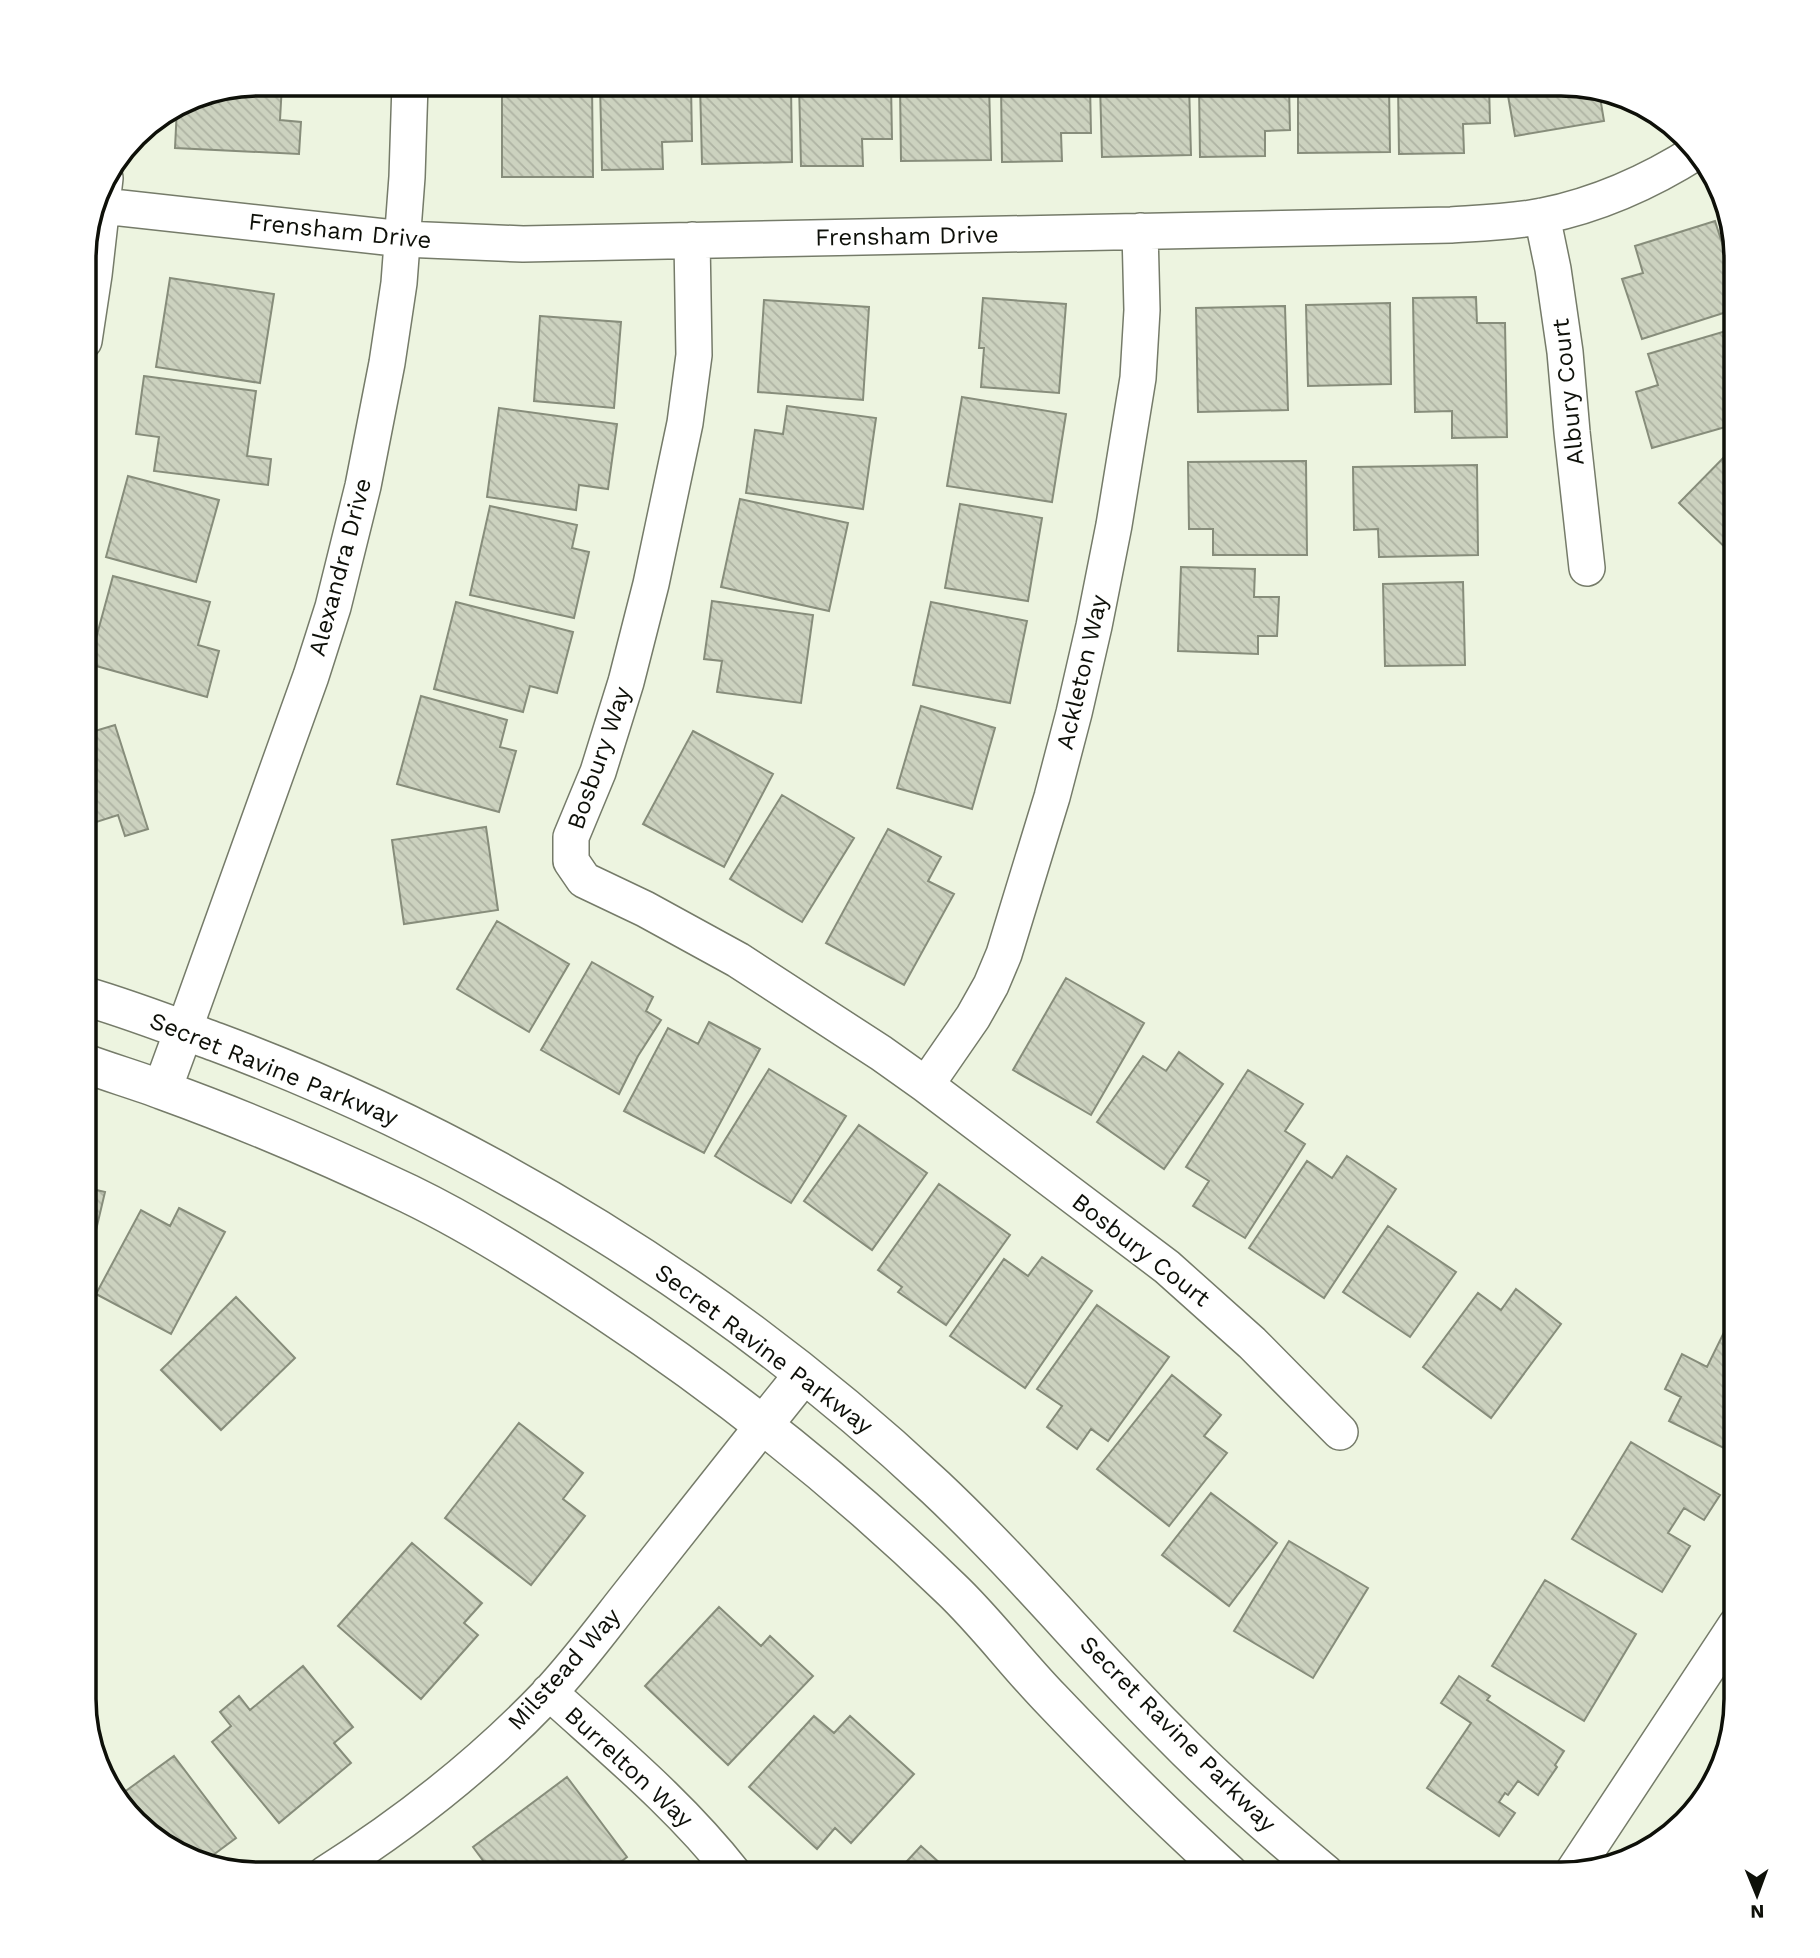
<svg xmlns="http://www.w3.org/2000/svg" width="1820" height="1958" font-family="'Work Sans',sans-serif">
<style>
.building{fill:url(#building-back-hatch);stroke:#878d7b;stroke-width:2}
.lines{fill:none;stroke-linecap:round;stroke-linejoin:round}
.minor-casing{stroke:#757b69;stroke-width:38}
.major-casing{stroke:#757b69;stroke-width:41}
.minor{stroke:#fff;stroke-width:35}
.major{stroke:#fff;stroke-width:38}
.labels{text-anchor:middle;stroke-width:5;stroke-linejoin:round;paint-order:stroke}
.street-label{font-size:24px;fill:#0e1009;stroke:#fff}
.rim{fill:none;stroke:#0e1009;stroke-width:3.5}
</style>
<defs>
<pattern id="building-back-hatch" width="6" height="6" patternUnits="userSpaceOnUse" patternTransform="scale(1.75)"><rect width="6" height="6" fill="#ccd2bf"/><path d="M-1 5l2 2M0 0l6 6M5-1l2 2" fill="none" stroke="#aeb3a3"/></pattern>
</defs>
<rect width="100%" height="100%" fill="#edf4e0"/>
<path class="building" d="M259,84H282L280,120L301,122L299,154L175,148L177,107L192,97Z
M502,84H592L593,177H502Z
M600,84H691L692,141L662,142L663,169L602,170Z
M700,84H791L792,162L702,164Z
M799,84H891L892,139H862L863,166H801Z
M900,84H989L991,160L901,161Z
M1001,84H1090L1091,133H1061L1062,161L1002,162Z
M1100,84H1189L1191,155L1102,157Z
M1199,84H1289L1290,130L1265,131V156L1200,157Z
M1298,84H1389L1390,152L1298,153Z
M1398,84H1489L1490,123L1463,124L1464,153L1399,154Z
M1506,84H1572L1599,91L1604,121L1515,136Z
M1715,221L1736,287V309L1642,339L1622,279L1643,273L1635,246Z
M170,278L274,294L260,383L156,367Z
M1476,297L1477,323H1505L1507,437L1452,438V411L1415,412L1413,298Z
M983,298L1066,304L1059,393L981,387L984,348H979Z
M764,300L869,307L863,400L758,392Z
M1390,303L1391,384L1308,386L1306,305Z
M1285,306L1288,410L1198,412L1196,308Z
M540,316L621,322L614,408L534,401Z
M1736,328V424L1652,448L1636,392L1658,385L1648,354Z
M144,376L256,391L247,456L271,459L268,485L154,471L159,437L136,434Z
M962,397L1066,414L1052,502L947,486Z
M787,406L876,418L863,509L746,493L755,430L783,434Z
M499,408L617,424L608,489L579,485L576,510L487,497Z
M1736,445V558L1679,503Z
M1306,461L1307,555H1213V529H1189L1188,462Z
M1477,465L1478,555L1379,557L1378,529L1354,530L1353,467Z
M128,476L219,500L196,582L106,557Z
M740,499L848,523L829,611L721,587Z
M960,504L1042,518L1028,601L945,588Z
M490,506L577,525L572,548L589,552L574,618L470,595Z
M1181,567L1255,569L1254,597H1279L1277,636H1258V654L1178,651Z
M113,576L210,602L198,645L219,651L207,697L89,664Z
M1463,582L1465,665L1385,666L1383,584Z
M712,601L813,615L801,703L717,692L722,661L704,659Z
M456,602L573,632L557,693L530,686L523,712L434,689Z
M931,602L1027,621L1010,703L913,685Z
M421,696L507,720L500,747L516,751L499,812L397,784Z
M921,706L995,728L972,809L897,788Z
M115,725L148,829L125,836L118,815L84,826V730L85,734Z
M693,731L773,774L724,867L643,824Z
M782,795L854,838L802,922L730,879Z
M486,827L498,910L404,924L392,840Z
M888,829L941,857L928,881L954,894L904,985L826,943Z
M497,921L569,964L529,1032L457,989Z
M592,962L653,997L646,1011L661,1020L638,1056L619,1094L541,1050Z
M1066,978L1144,1023L1091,1115L1013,1070Z
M709,1022L760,1049L704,1153L624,1111L668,1028L698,1044Z
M1179,1052L1223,1084L1164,1169L1097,1122L1143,1056L1166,1071Z
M769,1069L846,1116L791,1203L715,1156Z
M1248,1070L1303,1104L1285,1131L1305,1144L1245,1238L1193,1206L1209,1181L1186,1167Z
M859,1125L927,1173L872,1250L804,1201Z
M1347,1156L1396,1189L1324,1298L1249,1248L1307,1161L1332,1178Z
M939,1184L1010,1235L946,1325L898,1292L902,1287L878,1270Z
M84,1187L105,1192L84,1281Z
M179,1208L225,1232L171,1334L96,1294L141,1210L170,1226Z
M1388,1226L1456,1272L1410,1337L1343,1292Z
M1042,1257L1092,1291L1025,1388L950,1336L1004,1259L1028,1276Z
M1516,1289L1561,1324L1491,1418L1423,1367L1478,1293L1501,1310Z
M236,1297L295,1358L221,1430L161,1370Z
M1097,1305L1169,1357L1108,1441L1091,1429L1077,1449L1047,1427L1062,1406L1037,1389Z
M1730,1320L1736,1323V1454L1669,1421L1681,1397L1665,1389L1682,1354L1707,1367Z
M1172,1375L1221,1415L1204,1436L1227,1453L1169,1526L1097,1469Z
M519,1423L583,1473L563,1499L585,1516L531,1585L445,1518Z
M1631,1442L1720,1495L1704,1520L1684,1508L1668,1533L1690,1546L1662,1592L1572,1539Z
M1211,1493L1277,1543L1229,1606L1162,1555Z
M1289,1541L1368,1588L1313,1678L1234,1631Z
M412,1543L482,1603L464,1623L478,1635L421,1699L338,1626Z
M1545,1580L1636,1634L1584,1721L1492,1666Z
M719,1607L761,1646L770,1636L813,1676L728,1765L645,1686Z
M303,1666L353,1727L334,1743L351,1763L279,1823L212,1742L231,1726L220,1712L239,1696L250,1710Z
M1459,1676L1490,1696L1487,1700L1564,1751L1555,1765L1557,1767L1538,1795L1518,1781L1508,1795L1505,1793L1499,1802L1515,1813L1499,1836L1427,1788L1471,1723L1441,1703Z
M814,1716L834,1733L850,1716L914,1774L851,1843L835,1828L817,1849L749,1787Z
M174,1756L236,1838L205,1861L181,1856L120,1806L116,1798Z
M567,1777L627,1857L605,1874H493L473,1847Z
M921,1846L952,1874H895Z"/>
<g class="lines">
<defs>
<path id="minor" d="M103,206L403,239L523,244L1451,225C1482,223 1513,222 1543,216C1597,205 1651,181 1698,151
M1542,216L1553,269L1565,352L1572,432L1587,568
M692,240L694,355L685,423L651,584L626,682L598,772L571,837V861L584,880L645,909L738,960L881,1053L926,1085L1167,1267L1252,1343L1340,1432
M84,341L94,275L105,178
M184,1030L311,676L333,607L363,486L387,363L399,283L407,177L410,84
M926,1085L973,1017L991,985L1004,954L1052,797L1074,713L1094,626L1114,525L1138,378L1142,310L1140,231
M549,1692C613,1750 681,1806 734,1874
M1573,1872L1736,1625
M325,1874C406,1823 482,1763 548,1694C578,1662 605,1625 632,1591C676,1535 720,1480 764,1424"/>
<path id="major" d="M84,996C129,1009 173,1026 216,1042C482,1141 728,1293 935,1487C1018,1565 1090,1653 1170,1733C1219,1783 1272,1830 1325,1874
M84,1063C111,1073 139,1081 165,1091C248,1121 329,1156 409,1194C475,1226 538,1266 599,1307C726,1391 841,1482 950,1588C986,1622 1016,1663 1051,1699C1108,1759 1167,1818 1229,1874
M162,1090L184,1030
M764,1424L804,1374"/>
</defs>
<use href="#minor" class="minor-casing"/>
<use href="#major" class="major-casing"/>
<use href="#minor" class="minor"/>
<use href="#major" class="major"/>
</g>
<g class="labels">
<g class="street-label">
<text transform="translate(340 231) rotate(6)" y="8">Frensham Drive</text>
<text transform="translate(907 236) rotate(-1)" y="8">Frensham Drive</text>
<text transform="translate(1568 392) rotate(-96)" y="8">Albury Court</text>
<text transform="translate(340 567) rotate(-75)" y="8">Alexandra Drive</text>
<text transform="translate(1082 672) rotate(-77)" y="8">Ackleton Way</text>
<text transform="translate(599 758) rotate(-71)" y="8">Bosbury Way</text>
<text transform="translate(274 1069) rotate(22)" y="8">Secret Ravine Parkway</text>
<text transform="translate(1141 1250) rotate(38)" y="8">Bosbury Court</text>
<text transform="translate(764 1349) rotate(37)" y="8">Secret Ravine Parkway</text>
<text transform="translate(564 1669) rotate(-48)" y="8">Milstead Way</text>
<text transform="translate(1178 1734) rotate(45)" y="8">Secret Ravine Parkway</text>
<text transform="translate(629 1767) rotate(43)" y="8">Burrelton Way</text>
</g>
</g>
<path d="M0 0H1820V1958H0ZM259 96H1561A163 163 0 0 1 1724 259V1699A163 163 0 0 1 1561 1862H259A163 163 0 0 1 96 1699V259A163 163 0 0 1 259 96Z" fill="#fff" fill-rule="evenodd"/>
<path class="rim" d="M259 96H1561A163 163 0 0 1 1724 259V1699A163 163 0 0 1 1561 1862H259A163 163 0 0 1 96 1699V259A163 163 0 0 1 259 96Z"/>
<g transform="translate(1757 1895) rotate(179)" stroke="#ffffff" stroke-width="5" paint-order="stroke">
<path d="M0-5L12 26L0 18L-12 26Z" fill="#0e1009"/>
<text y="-10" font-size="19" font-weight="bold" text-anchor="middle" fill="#0e1009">N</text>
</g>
</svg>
